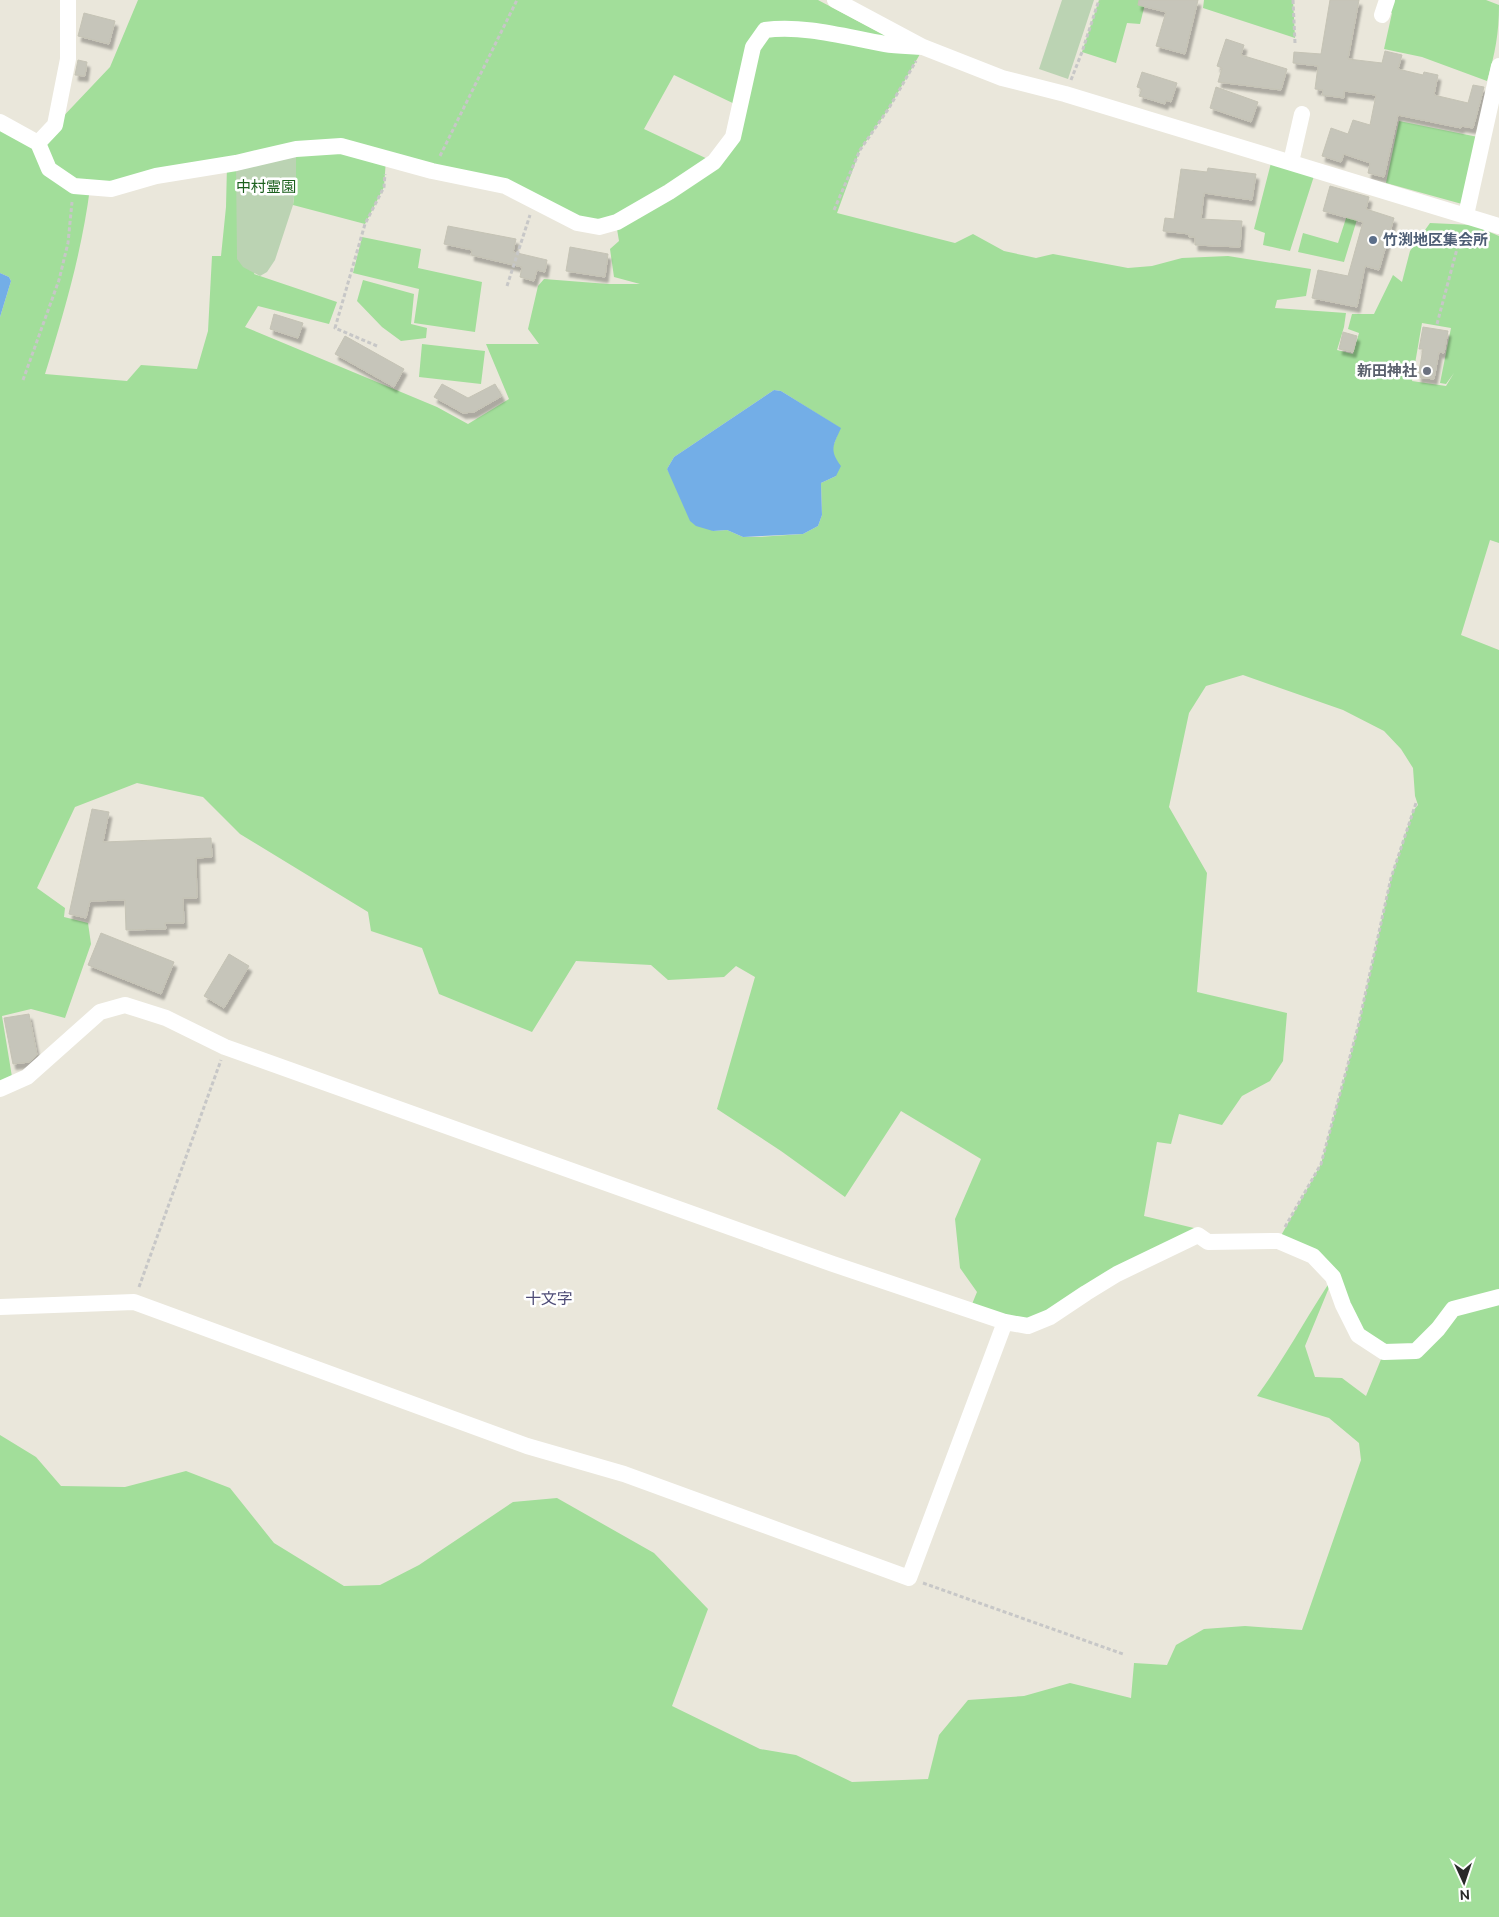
<svg xmlns="http://www.w3.org/2000/svg" width="1499" height="1917" font-family="Ubuntu,'Noto Sans JP',sans-serif">
<style>
.green{fill:#a2de9a;fill-rule:evenodd}
.cemetery{fill:#bbd3b3}
.water{fill:#73aee7}
.building{fill:#c6c5ba;stroke:#c5c3b5;filter:url(#shadow)}
.lines{fill:none;stroke-linecap:round;stroke-linejoin:round}
.path{stroke:#c7c7c7;stroke-width:3;stroke-dasharray:4 2.5;stroke-linecap:butt}
.minor{stroke:#fff;stroke-width:16}
.service-dot{fill:#5c6f8a;stroke:#fff;stroke-width:2}
.worship-dot{fill:#6b7280;stroke:#fff;stroke-width:2}
.labels{text-anchor:middle;stroke-width:5;stroke-linejoin:round;paint-order:stroke}
.park-label{font-size:15px;fill:#1d611f;stroke:#fff}
.service-label{font-size:15px;font-weight:bold;fill:#4e5e75;stroke:#fff;text-anchor:start}
.worship-label{font-size:15px;font-weight:bold;fill:#5b616d;stroke:#fff;text-anchor:end}
.neighbourhood-label{font-size:16px;fill:#4e4c77;stroke:#fff}
</style>
<defs>
<filter id="shadow"><feDropShadow dx="3" dy="5.5" stdDeviation="1" flood-color="#0004"/></filter>
</defs>
<rect width="100%" height="100%" fill="#eae7db"/>
<path class="green" d="M138,0H818L920,54L889,108L860,150L837,213L955,243L973,234L1004,251L1036,258L1053,254L1128,268L1152,266L1182,258L1228,256L1311,269L1306,296L1277,300L1275,308L1346,313L1344,327L1337,350L1353,354L1359,333L1348,329L1352,314H1374L1393,275L1402,282L1410,251L1430,223L1473,225L1499,236V543L1490,540L1461,635L1499,650V1917H0V1435L36,1457L61,1486L125,1487L186,1471L230,1488L274,1543L344,1586L380,1585L419,1565L513,1502L557,1498L654,1553L708,1609L672,1706L760,1749L796,1755L852,1782L928,1779L939,1735L968,1700L1024,1696L1070,1683L1131,1698L1134,1663L1167,1665L1176,1645L1204,1629L1245,1626L1302,1630L1361,1460L1359,1443L1329,1418L1257,1396C1285,1358 1307,1316 1333,1277L1278,1241L1321,1164L1358,1027L1391,878L1413,811L1418,805L1415,796L1413,768L1401,749L1384,731L1343,710L1243,675L1206,686L1189,713L1169,807L1207,873L1197,992L1287,1013L1283,1061L1270,1081L1242,1096L1222,1125L1179,1114L1171,1144L1157,1142L1144,1216L1198,1229L1028,1326L970,1309L977,1292L960,1268L955,1219L981,1159L901,1111L845,1197L781,1151L717,1109L755,977L736,966L724,977L668,980L651,965L576,961L532,1032L439,994L422,948L371,931L368,912L240,834L203,797L137,783L75,807L37,888L65,908L64,917L88,923L91,944L65,1018L31,1009L2,1016L13,1083L0,1089V317L11,281L9,277L0,273V122L38,143L110,67ZM674,75L741,107L714,162L644,129ZM386,159L535,201L599,227L616,223L619,241L610,249L614,277L640,284H608L544,279L538,286L528,329L539,344H486L509,399L468,424L437,407L245,327L258,306L329,324L337,302L254,274L296,181L293,205L365,224L384,187ZM227,165L226,207L221,256H212L208,331L197,369L141,365L127,381L45,374C64,313 82,251 90,188ZM1422,323L1451,328L1440,383L1446,384L1454,373L1446,386L1412,381ZM774,390L781,391L840,428L832,449L836,476L821,483L822,515L818,526L803,534L760,537H743L727,530L713,531L674,482L667,469L674,457ZM1333,1278L1358,1335L1384,1352L1366,1396L1342,1378L1315,1377L1305,1346Z
M1099,0H1146L1140,24L1127,23L1116,63L1082,52Z
M1204,0H1293L1295,38L1203,8Z
M1387,0H1486L1499,5C1499,33 1495,54 1487,81L1422,57L1384,49L1392,13L1384,9Z
M1399,121L1478,137L1462,204L1386,183Z
M1271,163L1314,176L1290,251L1263,245L1265,233L1254,229Z
M1349,209L1359,213L1344,262L1298,252L1303,233L1338,243Z
M362,237L421,249L418,268L482,282L475,332L414,323L419,289L353,273Z
M363,280L414,294L411,324L427,328L426,338L401,341L382,327L357,301Z
M422,344L485,351L481,384L419,377Z"/>
<path class="cemetery" d="M1062,0H1094L1068,79L1039,69Z
M296,149V181L293,205L275,260L267,272L260,276L243,267L237,259L236,163Z"/>
<path class="water" d="M0,273L9,277L11,281L0,317Z
M774,390L781,391L841,428C833,446 829,450 841,466L836,476L821,483L822,515L818,526L803,534L743,537L727,530L713,531L696,526L690,521L667,469L674,457Z"/>
<path class="building" d="M1139,0H1198L1185,54L1156,46L1166,12L1138,5Z
M1330,0H1359L1348,59L1382,63L1385,51L1402,55L1398,69L1423,75L1424,72L1438,75L1434,95L1468,103L1473,85L1484,87L1473,128L1461,126V128L1398,115L1384,177L1368,173L1370,163L1344,154L1341,162L1322,156L1331,128L1348,134L1353,120L1370,125L1376,95L1344,91V98L1322,95L1323,90L1315,89L1318,66L1293,63L1294,52L1321,54Z
M84,13L115,21L109,44L78,36Z
M1226,39L1244,45L1241,55L1287,69L1281,90L1218,82L1222,68L1217,66Z
M78,60L87,62L85,76L75,75Z
M1142,72L1177,83L1171,102L1166,100L1165,104L1139,96L1142,89L1137,87Z
M1216,87L1258,102L1251,122L1210,108Z
M1208,168L1256,174L1252,200L1204,193L1201,219L1242,221L1240,247L1195,245V237H1189V234L1163,231L1165,218L1174,219L1181,169L1207,172Z
M1330,186L1369,197L1366,209L1394,218L1379,270L1365,266L1357,307L1312,298L1318,270L1348,276L1363,222L1323,211Z
M448,226L516,239L513,252L547,260L545,272L537,270L534,281L520,277L522,267L471,255L472,250L444,244Z
M570,247L608,254L605,277L566,271Z
M274,314L303,323L298,338L270,329Z
M1423,327L1448,331L1444,353L1439,352L1434,379L1418,377L1423,349H1419Z
M1343,332L1357,336L1353,352L1339,349Z
M345,336L404,369L394,387L335,354Z
M442,384L468,398L495,384L502,396L474,412L463,413L434,397Z
M92,809L109,812L103,842L211,838L212,857L196,858L197,898H183L184,923H165L166,929L126,930L125,900L90,901L86,918L69,914Z
M101,933L174,962L161,994L88,965Z
M229,954L249,966L224,1008L204,996Z
M29,1014L37,1055L29,1062L13,1064L4,1018Z"/>
<g class="lines">
<path class="path" d="M1293,0L1295,43
M1071,80L1082,52L1099,0
M440,156L517,0
M834,210L860,150L889,108L916,61
M507,286L530,215
M1437,324L1462,230
M377,346L335,328L365,224L384,187L385,174
M23,380L59,280L68,243L72,202
M1285,1227L1321,1164L1358,1027L1391,878L1416,803
M139,1287L221,1060
M923,1583L1123,1654"/>
<path class="minor" d="M835,0L923,47L1002,78L1065,94L1499,226
M1382,15L1387,0
M0,122L38,143L49,169L74,186L111,189L156,176L236,163L296,149L341,146L432,171L505,186L577,223L599,227L617,222L669,192L714,162L733,137L753,47L765,30C805,25 845,37 885,44C897,46 911,46 923,47
M38,143L55,125L68,59V0
M1291,162L1302,114
M1466,215L1499,66
M0,1089L27,1077L100,1012L125,1005L166,1018L225,1047L833,1264L1005,1322L1028,1326L1050,1317L1086,1293L1117,1274L1198,1235L1208,1242L1278,1241L1313,1256L1333,1277L1343,1305L1358,1335L1384,1352L1416,1351L1438,1329L1453,1309L1499,1297
M0,1307L134,1302L527,1446L624,1474L909,1578L1005,1322"/>
</g>
<circle class="service-dot" cx="1373" cy="240" r="5"/>
<circle class="worship-dot" cx="1427" cy="371" r="5"/>
<g class="labels">
<g class="park-label">
<text x="266" y="192">中村霊園</text>
</g>
<g class="service-label">
<text x="1383" y="245">竹渕地区集会所</text>
</g>
<g class="worship-label">
<text x="1417" y="376">新田神社</text>
</g>
<g class="neighbourhood-label">
<text x="549" y="1304">十文字</text>
</g>
</g>
<g transform="translate(1464 1882) rotate(177)" stroke="#ffffff" stroke-width="4" paint-order="stroke">
<path d="M0-4L9 19L0 12L-9 19Z" fill="#292929"/>
<text y="-8" font-size="14" font-weight="bold" text-anchor="middle" fill="#292929">N</text>
</g>
</svg>
